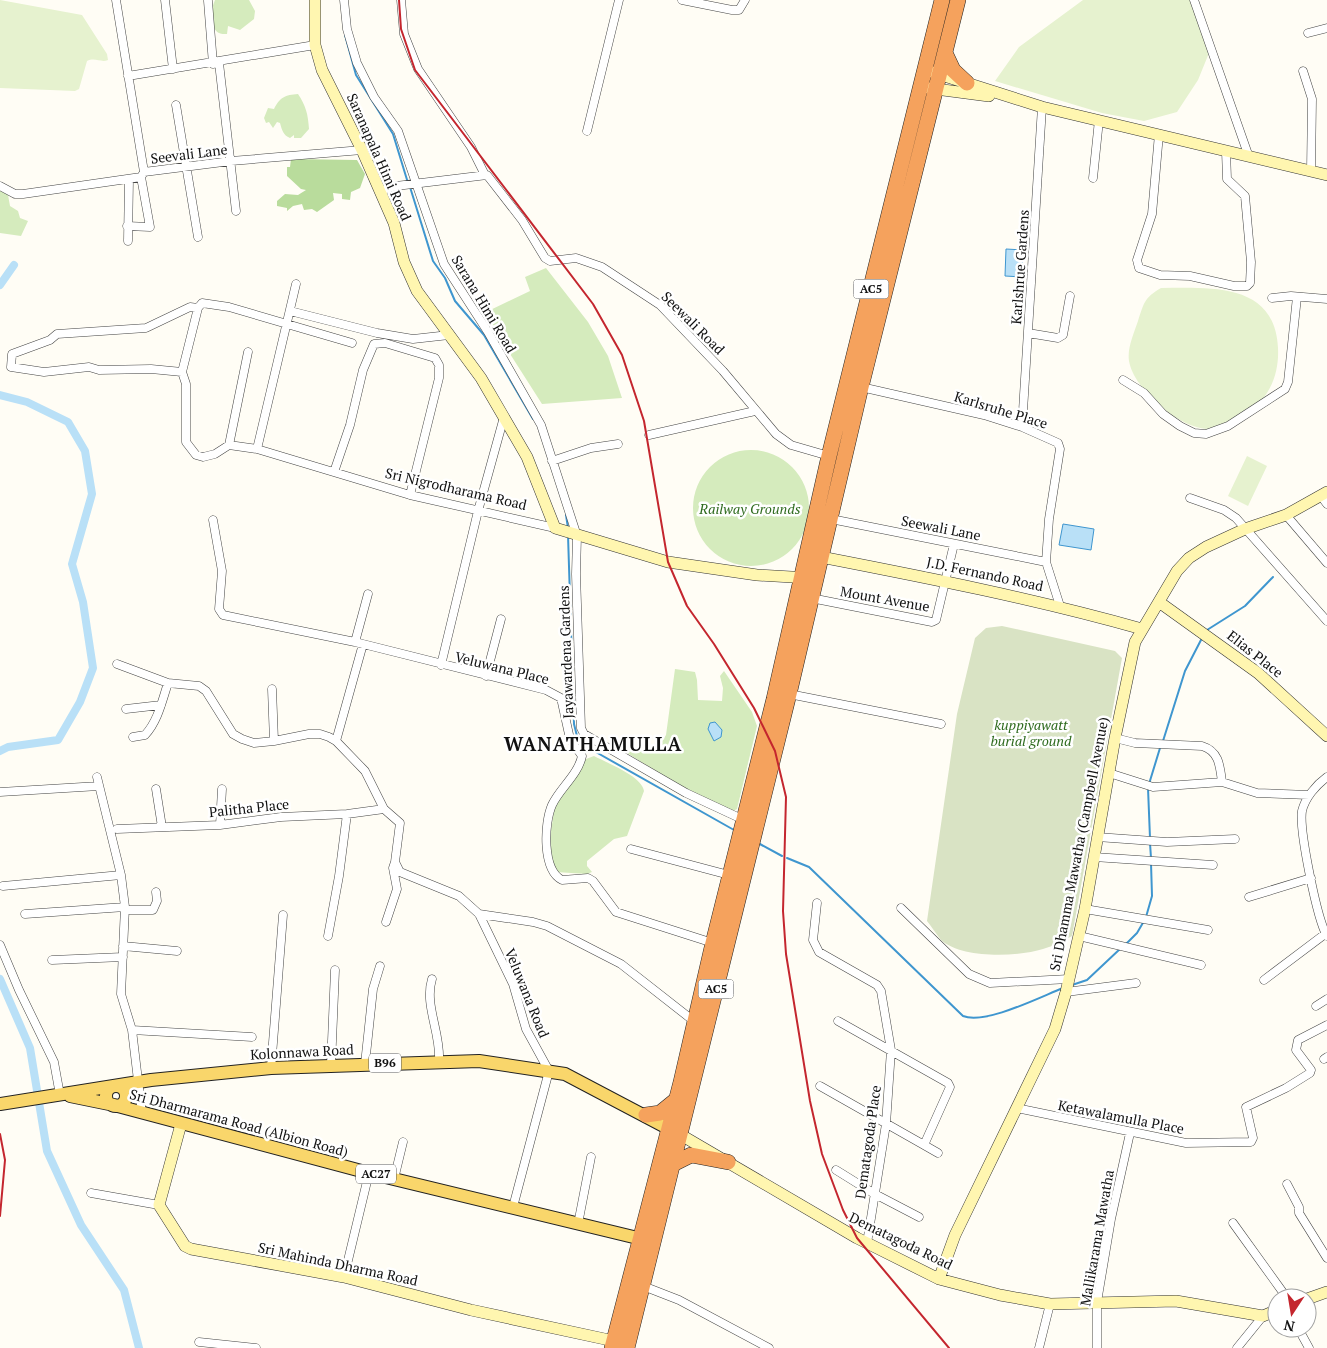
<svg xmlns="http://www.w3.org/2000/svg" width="1327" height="1348" font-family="'PT Serif',serif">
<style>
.green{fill:#d5ebbd}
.forest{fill:#b9dc9c}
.cemetery{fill:#d9e3c4}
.pitch{fill:#e6f2cf}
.water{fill:#b9e0f7;stroke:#3f96cf}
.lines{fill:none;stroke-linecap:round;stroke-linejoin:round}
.stream{stroke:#3f96cf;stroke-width:2}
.canal{stroke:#b9e0f7;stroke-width:8}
.street-casing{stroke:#444;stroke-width:9}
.secondary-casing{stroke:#333;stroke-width:12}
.primary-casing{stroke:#222;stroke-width:14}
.highway-casing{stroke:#222;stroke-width:16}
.street{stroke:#fff;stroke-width:8}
.secondary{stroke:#fff6b0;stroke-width:11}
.primary{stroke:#f9d66b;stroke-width:12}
.highway{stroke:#f5a25d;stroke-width:15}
.rail{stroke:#c4262e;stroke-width:2}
.labels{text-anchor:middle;stroke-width:5;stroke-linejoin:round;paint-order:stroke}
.shield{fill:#fff;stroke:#585858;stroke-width:1}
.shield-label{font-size:12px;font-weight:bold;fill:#111}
.street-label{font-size:14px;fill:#111;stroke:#fff}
.park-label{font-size:14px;font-style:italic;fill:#2f6b1f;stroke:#fff}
.district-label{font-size:19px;font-weight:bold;letter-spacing:1px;fill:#111;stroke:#fff}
</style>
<rect width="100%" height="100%" fill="#fffdf5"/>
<path class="green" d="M215,0H249L255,11L254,19L240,30L228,26L227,34C214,35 214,27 209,16Z
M298,94C306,106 308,114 309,129L301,138H294V135L290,138C283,135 282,130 280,123L277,122L273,128L269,122L266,123L264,118L268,108L274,109C280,97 285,95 298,94Z
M0,187L8,195L10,206L18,211L20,218L28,221L21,236L0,233Z
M546,268L588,322L608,356L622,398L542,404L484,313L530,291L525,277Z
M693 508a58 58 0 1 1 116 0a58 58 0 1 1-116 0Z
M675,669L695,672L697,680L698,700L722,701L723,688L720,676L724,671L752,712L757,726L737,809L733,811L673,782L627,753L629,748L659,746L666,735Z
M594,756C607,763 642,776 644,791L627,836L614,839L587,861V866L592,872L587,874L556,872L548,850L555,805L586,759Z"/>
<path class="forest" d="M291,159L357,160L365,174L360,188L351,192L350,200L342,199V194L333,193L334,200L317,212L312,209L304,210L302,204L293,206L287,211V208L277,206V201L285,194L298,195L306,190L301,189L287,176V167H290Z"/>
<path class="cemetery" d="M1002,626L1115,651L1122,658L1072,936C1063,941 1053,946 1043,949C1018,957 962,959 941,940C936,934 932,927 927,921L957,714L975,638L986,628Z"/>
<path class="pitch" d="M0,0L82,15L107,54L108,60C101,63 95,57 87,61L79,89L75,91L0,88Z
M1083,0H1192L1209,53L1198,80L1177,112L1144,121L1102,113L995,81L1019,47Z
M1161,288C1210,288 1275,282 1278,348C1279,367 1274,386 1261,401C1254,409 1220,429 1209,429C1180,429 1134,390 1129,361C1127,348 1134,333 1138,321C1144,303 1144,298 1161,288Z
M1247,456L1267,466L1248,506L1228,496Z"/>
<path class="water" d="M1006,249L1023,250L1022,277L1005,276Z
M1063,524L1094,529L1091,550L1059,545Z
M715,722L722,730L721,737L714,741L708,729L710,723Z"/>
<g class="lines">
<path class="stream" d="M345,35L356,75L393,134L408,183
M410,187L433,261L445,278L455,301L484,335L533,419
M566,515L568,528
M568,535L574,724L578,740L594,751L734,830
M1207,630L1245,606L1273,577
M1163,741L1185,671L1202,638
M1149,784L1160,748
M1148,788L1150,838
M758,843L782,856
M1150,843L1151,858
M787,858L809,867L963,1016C985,1025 1040,997 1063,988
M1146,917L1152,896L1151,863
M1125,945L1137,933L1144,921
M1072,985L1087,980L1121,948"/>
<path class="canal" d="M0,285L14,265
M0,395L27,402L68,422L85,451L92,494L72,564L83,602L93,668L80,702L58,740L8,747L0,751
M0,979L30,1048L47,1151L81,1225L124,1290L139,1348"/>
<defs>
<path id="street" d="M116,0L144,172
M165,0L173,69
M344,0L347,29L357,63L374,97L398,131L444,264L488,332L541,425L577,536L576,574L581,728L584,734L686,793L744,820
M401,0L404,34L418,69L471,147L484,173
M682,0L732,10H739L745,0
M1194,0L1249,157
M208,1L213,64
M1308,33L1327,28
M219,63L236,211
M1303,71L1312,99L1311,171
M128,76L315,45
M176,105L198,237
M587,131L619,0
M1159,134L1152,214L1137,260L1139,268L1160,275L1190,276L1234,286H1247L1250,283L1251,262L1245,196L1227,179L1226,151
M1093,178L1099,120
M0,186L15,194H23L141,177L144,172L231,161L362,150
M380,191L396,186L487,175L522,220L545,258L550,261L576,258L602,267L660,305L723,371L776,434L791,445L829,456
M127,226L150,227L141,177
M128,241L129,179
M296,284L257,449L410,495L555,528
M1272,298L1291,296L1327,299
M290,311L377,333L413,339L449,335
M1028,333L1058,338L1063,335L1070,296
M182,372L151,369L99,370L89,367L44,372L11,367L12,354L50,340L57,334L146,328L190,307L198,308
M1123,380L1144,393L1163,414L1180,426L1194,433L1206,434L1228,426L1285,389L1288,382L1297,297
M861,387L984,415L1022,427L1058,443L1060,449L1049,519L1046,562L1060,606
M1022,427L1042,107
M649,435L755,411
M229,445L248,352
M257,449L229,445L215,454L203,457L196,455L186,442V384L182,372L198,308L202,303L229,307L352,343
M552,461L591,448L618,444
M334,472L350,425L363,370L374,344L385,343L435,358L439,365V378L410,495
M1321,496L1327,504
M1190,498L1224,510L1236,518L1327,621
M1286,515L1327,563
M831,519L1046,562
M213,520L222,571L219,609L223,615L355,642L546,690L561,698L570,739L582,756C578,775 560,788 552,805C544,823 542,870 562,880L588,878L593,881L616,912L713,943
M811,598L932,622L936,620L954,544
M355,642L368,594
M117,664L168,683L199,686L206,691L233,734L242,739L254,743L274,741L309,734H320L329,737L336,741L365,771L384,809L400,823L395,862L400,872L459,896L479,914L513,984L526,1029L549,1071L513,1207
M441,665L478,511L504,417
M486,676L501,619
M272,689L274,741
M789,694L941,724
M126,709L161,705
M133,737L145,735C158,721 162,701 168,683
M1115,738L1135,743L1202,746C1219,751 1220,766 1222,782L1257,793L1309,795
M336,741L363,644
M1109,773L1153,787L1222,782
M97,777L121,875L125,907L121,994L132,1030L142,1114
M1327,777C1316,785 1305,798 1302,811C1299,830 1317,919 1327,936
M156,789L162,827
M0,792L99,786
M220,825L222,789
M117,829L220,825L281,817L347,814L384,809
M1097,837L1167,842L1235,839
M631,849L729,875
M1094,857L1213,865
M3,886L121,875
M1249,897L1311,878
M817,903L813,940L819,952L877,985L881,991L891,1050L886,1124L867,1243
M901,908L969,974L990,983L1069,979
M1085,909L1208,930
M125,910H153L157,901L156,892
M25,914L125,907
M479,914L533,922L547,926L621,964L695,1022
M386,922L397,889L393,868L395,862
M328,936L339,876L347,814
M1079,936L1201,965
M0,945L19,990L54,1062L60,1095
M123,946L177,951
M52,960L123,957
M432,979C424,1005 441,1033 439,1061
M1264,980L1325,934
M1066,992L1136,983
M1316,1006L1327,999
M132,1030L252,1037
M1324,1059L1327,1057
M365,1064L373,989L380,966
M331,1065L335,970
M271,1068L283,915
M820,1086L924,1145L950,1087L948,1083L838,1021
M1016,1108L1186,1143L1251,1142L1253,1138L1246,1107L1286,1088L1310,1073L1311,1070L1296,1050L1298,1040L1327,1025
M924,1145L938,1153
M836,1170L873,1193L919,1217
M394,1179L403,1142
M1287,1184L1299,1207V1213L1327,1258
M91,1193L159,1205
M1233,1223L1287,1298
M578,1224L591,1157
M344,1277L369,1173
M643,1286L679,1300L769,1348
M1298,1328L1309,1348
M199,1342L256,1348
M1039,1348L1050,1304
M1097,1348V1302L1111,1219L1130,1133
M1237,1348L1263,1316"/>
<path id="secondary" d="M315,0V45L322,70L362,150L394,223L404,262L417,291L481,378L527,457L555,528L668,562L757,575L809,578
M932,72L1042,107L1327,175
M928,88L989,96
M821,557C929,578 1036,599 1142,629
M1159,602L1258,673L1327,736
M181,1124L159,1205L185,1246L191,1249L344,1277L471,1310L614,1341
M681,1135L857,1238L939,1279L1000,1295L1050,1304L1176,1301L1263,1316L1277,1310
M939,1279L955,1235L1055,1029L1066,992L1085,909L1115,738L1135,642L1177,571L1189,558L1206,547L1245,529L1286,515L1327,492
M1307,1299L1327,1292"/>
<path id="primary" d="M106 1096a10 10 0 1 1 20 0a10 10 0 1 1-20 0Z
M70,1096L114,1105L369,1173L650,1241
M0,1104L151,1080L271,1068L479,1061L565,1074L677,1133"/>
<path id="highway" d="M945,53L953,70L967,83
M646,1115L660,1113L676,1100
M673,1164L691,1155L728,1162
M612,1348L681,1082L713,943L774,699L829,456L942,0
M627,1348L789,694L861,387L958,0"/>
</defs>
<use href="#street" class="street-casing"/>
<use href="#secondary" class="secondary-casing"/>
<use href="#primary" class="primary-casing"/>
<use href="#highway" class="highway-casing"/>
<use href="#street" class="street"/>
<use href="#secondary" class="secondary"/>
<use href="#primary" class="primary"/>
<use href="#highway" class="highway"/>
<path class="rail" d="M399,0L401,29L415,70L593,304L622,355L644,421L668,562L687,606L714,644L754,708L775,751L786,797L783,911L786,954L810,1101L822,1154L843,1210L857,1238L949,1348
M0,1134L5,1160L0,1216"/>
</g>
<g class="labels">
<g class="shield">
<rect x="853.5" y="279.5" width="35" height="19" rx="4"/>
<rect x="698.5" y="979.5" width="35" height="19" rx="4"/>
<rect x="369" y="1053.5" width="32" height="19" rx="4"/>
<rect x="356" y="1164.5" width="40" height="19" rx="4"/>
</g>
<g class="shield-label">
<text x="871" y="293">AC5</text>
<text x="716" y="993">AC5</text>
<text x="385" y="1067">B96</text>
<text x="376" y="1178">AC27</text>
</g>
<g class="street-label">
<text transform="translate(189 154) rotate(-7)" y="5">Seevali Lane</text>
<text transform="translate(379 157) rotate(66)" y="5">Saranapala Himi Road</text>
<text transform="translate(1020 267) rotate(-86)" y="5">Karlshrue Gardens</text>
<text transform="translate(484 304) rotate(59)" y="5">Sarana Himi Road</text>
<text transform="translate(693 323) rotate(45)" y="5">Seewali Road</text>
<text transform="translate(1001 410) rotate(17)" y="5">Karlsruhe Place</text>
<text transform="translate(456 489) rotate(13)" y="5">Sri Nigrodharama Road</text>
<text transform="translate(941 528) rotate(11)" y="5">Seewali Lane</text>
<text transform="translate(985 574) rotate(12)" y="5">J.D. Fernando Road</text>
<text transform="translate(885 599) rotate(10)" y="5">Mount Avenue</text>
<text transform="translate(566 652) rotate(-92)" y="5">Jayawardena Gardens</text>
<text transform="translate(1255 654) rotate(38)" y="5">Elias Place</text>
<text transform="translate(502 668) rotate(14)" y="5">Veluwana Place</text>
<text transform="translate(249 808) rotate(-6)" y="5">Palitha Place</text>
<text transform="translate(1079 844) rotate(-79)" y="5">Sri Dhamma Mawatha (Campbell Avenue)</text>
<text transform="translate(527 993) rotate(68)" y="5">Veluwana Road</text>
<text transform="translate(302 1052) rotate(-3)" y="5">Kolonnawa Road</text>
<text transform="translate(1121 1117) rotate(11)" y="5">Ketawalamulla Place</text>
<text transform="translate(239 1123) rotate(15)" y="5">Sri Dharmarama Road (Albion Road)</text>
<text transform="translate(868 1142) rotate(-82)" y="5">Dematagoda Place</text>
<text transform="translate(1097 1238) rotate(-80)" y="5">Mallikarama Mawatha</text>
<text transform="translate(901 1241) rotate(26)" y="5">Dematagoda Road</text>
<text transform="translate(338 1264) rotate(12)" y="5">Sri Mahinda Dharma Road</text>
</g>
<g class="park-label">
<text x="750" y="514">Railway Grounds</text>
<text x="1031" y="730">kuppiyawatt<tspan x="1031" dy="16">burial ground</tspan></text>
</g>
<g class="district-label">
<text x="593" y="751">WANATHAMULLA</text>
</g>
</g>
<g transform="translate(1292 1313) rotate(192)"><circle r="24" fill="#ffffff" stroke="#a0a0a0"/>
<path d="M0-4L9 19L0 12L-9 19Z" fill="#c4262e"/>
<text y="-8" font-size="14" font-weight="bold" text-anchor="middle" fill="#111111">N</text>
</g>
</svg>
